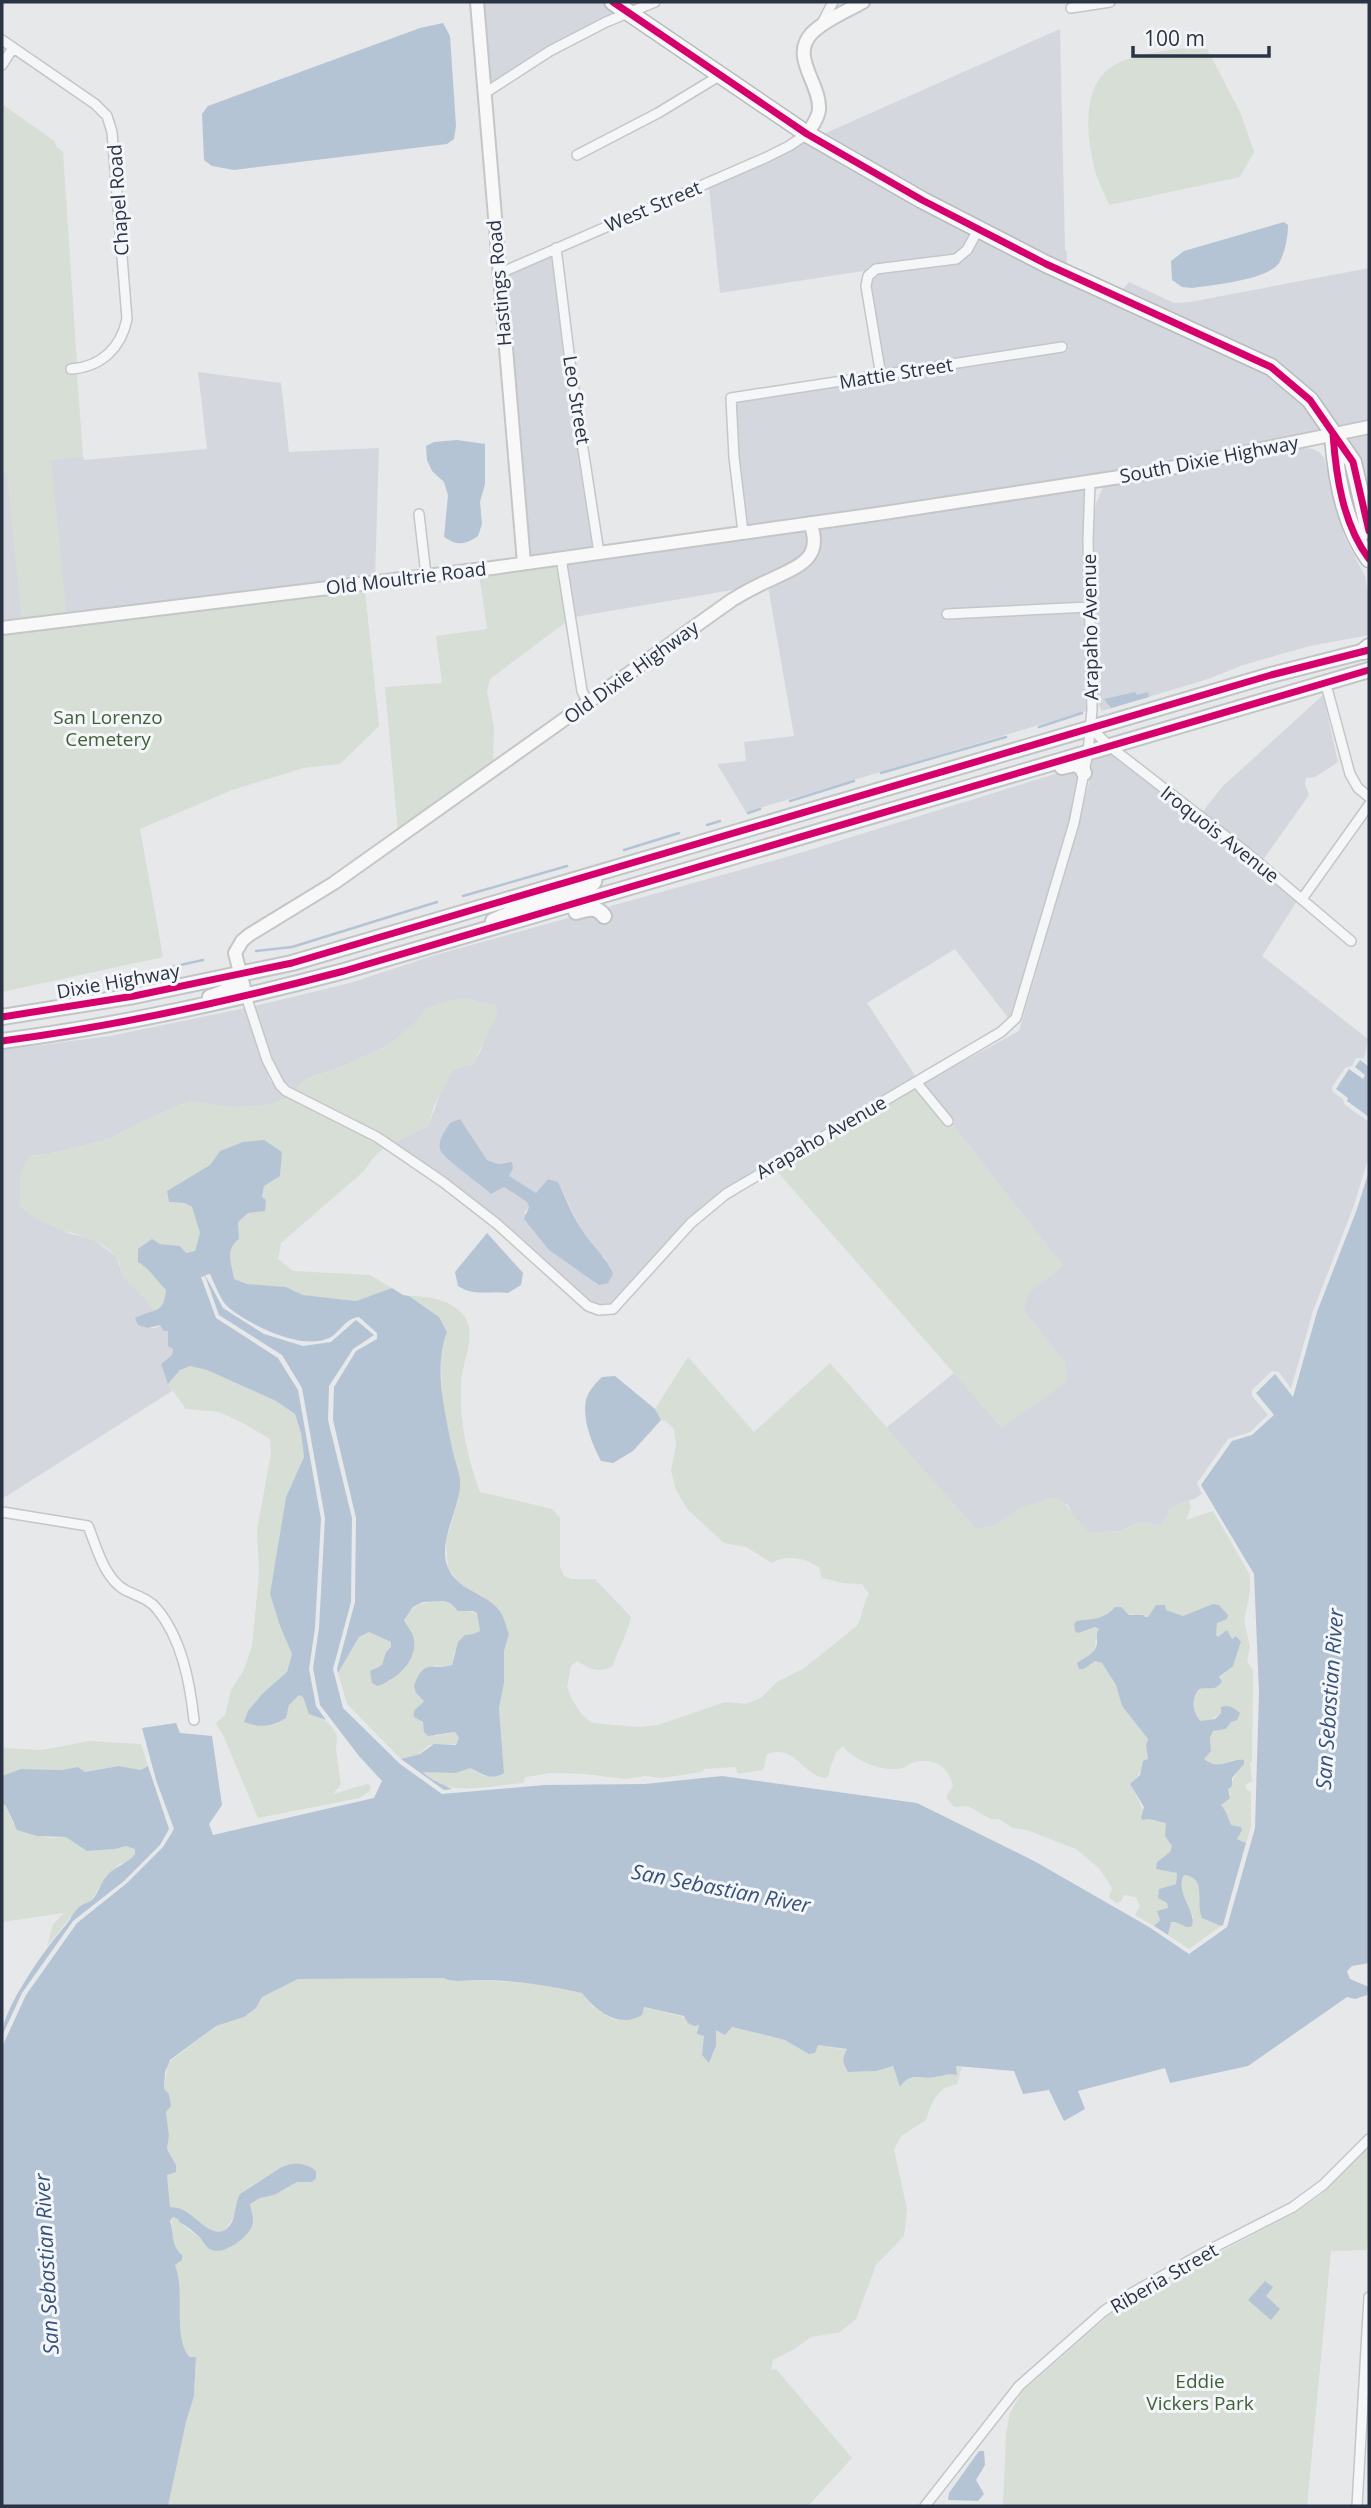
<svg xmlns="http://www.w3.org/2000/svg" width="1371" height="2508" font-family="'Open Sans',sans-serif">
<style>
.built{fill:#d4d7dd;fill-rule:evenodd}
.green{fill:#d6ded6}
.water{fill:#b4c4d5}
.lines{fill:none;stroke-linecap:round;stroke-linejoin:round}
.stream{stroke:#b4c4d5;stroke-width:2.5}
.street-casing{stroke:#c4c6c8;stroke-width:12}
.secondary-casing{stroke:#c4c6c8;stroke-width:16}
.primary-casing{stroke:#c2c5c8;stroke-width:18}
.highway-casing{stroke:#b8bbbf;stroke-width:19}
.street{stroke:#f5f6f7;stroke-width:9}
.secondary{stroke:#f8f8f8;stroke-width:12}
.primary{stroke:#f8f8f8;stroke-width:14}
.highway{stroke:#f8f8f8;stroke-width:16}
.cycleway-casing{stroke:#f4f6f9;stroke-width:11}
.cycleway{stroke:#d6006c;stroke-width:7}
.labels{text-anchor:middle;stroke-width:6;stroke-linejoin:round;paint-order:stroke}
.street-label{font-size:19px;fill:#2b3445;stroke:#f4f6f9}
.park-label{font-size:19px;fill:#3f6138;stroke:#f4f6f9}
.water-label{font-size:21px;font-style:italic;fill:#34527a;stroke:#f4f6f9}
</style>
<rect width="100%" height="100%" fill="#e6e8ea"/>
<path class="built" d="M482,2H605L617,11L547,47L489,85Z
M1060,29L1065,249L1067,253V268L819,136Z
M808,140L971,232L963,247L954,255L947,256L870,266L864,273L863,271L720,293L709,187L768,162Z
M981,237L1248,360L1294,391L1325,431L1145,468L748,527L739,457L736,402L1068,351L1066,342L885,370L871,286L872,278L878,274L958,263L971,253Z
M551,255L593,549L529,558L504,277Z
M1369,268V422L1336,429L1313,397L1120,292L1129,282L1174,303L1190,302Z
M198,372L281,383L289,452L379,448L375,577L2,623V466L83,456L84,460L207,449Z
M1369,432V513L1341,437Z
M1303,448L1313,449L1319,452L1324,458L1345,538L1365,576L1369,597V635L1310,646L1243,665L1208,679L1102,711L1098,704L1095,683L1093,531L1096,503L1103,487L1125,481Z
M1084,488L1083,603L942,610L943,618L1084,612L1086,711L746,812L717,764L746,761L744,742L794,736L768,586L804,569L817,526Z
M806,528L809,545L806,552L798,561L744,588L575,617L567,562Z
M1323,695L1338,762L1315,777L1306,778L1305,784L1309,795L1263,860L1196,814L1204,810L1222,787Z
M1108,752L1242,856L1297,901L1262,956L1368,1039L1364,1058H1356L1352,1066L1345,1068L1332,1087L1333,1092L1343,1099L1344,1104L1369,1122V1156L1353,1208L1313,1311L1291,1389L1279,1372L1272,1371L1252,1390V1396L1268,1415L1250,1432L1228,1439L1197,1483L1202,1494L1194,1499L1171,1507L1161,1526L1141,1522L1119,1531L1090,1533L1079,1525L1067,1504L1008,1517L996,1525L976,1529L886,1428L954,1373L1002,1428L1065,1362L1023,1310L1029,1292L1063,1266L952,1124L955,1122L924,1083L1019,1031L1079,822L1091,775L1092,758Z
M1071,769L1079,774L1069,822L1025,972L1009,1019L955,949L867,1003L916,1077L723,1190L687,1221L610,1305H596L477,1201L394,1143L428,1126L445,1082L454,1069L473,1064L481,1050L496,1005L481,1003L466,998L427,1008L415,1023L388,1045L344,1066L306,1079L295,1090L284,1082L279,1075L265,1038L255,1006L350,983L432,956L790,856ZM460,1120L487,1160L498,1164L506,1162L509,1176L517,1182L536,1193L548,1179L558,1182L581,1229L595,1249L608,1261L524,1213L529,1207L527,1202L504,1187L491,1194L474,1178Z
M245,1008L269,1079L280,1093L288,1097L285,1100L268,1105L234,1108L189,1101L139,1123L110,1139L49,1154L29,1156L20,1191L21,1205L68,1233L92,1239L116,1256L124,1278L141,1292L152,1308L153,1312L143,1314L138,1325L148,1328H156L160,1325L168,1330L173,1348L172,1355L161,1364L172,1391L2,1499V1050L110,1036Z"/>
<path class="green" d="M1205,45L1241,114L1254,152L1240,177L1109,205C1105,194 1098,182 1095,170C1087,140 1081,88 1110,68C1132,52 1178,50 1205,45Z
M2,104L54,141L57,147L63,152L77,364L66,365L68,374L77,373L83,456L51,460L67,619L22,625L7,473H2Z
M556,564L566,622L490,679L487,691L494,727L493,765L398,832L385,687L442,683L436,636L487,629L479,574Z
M365,591L379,726L340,764L303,768L232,790L140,829L163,957L2,992V634Z
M466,998L481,1003L496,1005L497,1015L473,1064L454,1069L434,1106L428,1126L394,1143L349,1116L295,1090L306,1079L344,1066L388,1045L415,1023L427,1008L447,1001Z
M915,1088L946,1127L952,1124L1063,1266L1029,1292L1023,1310L1065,1362L1068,1381L1002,1428L775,1169Z
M288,1097L344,1124L384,1148L373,1158L363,1172L281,1243L278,1259L293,1271L370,1275L392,1288L356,1301L303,1295L286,1287L247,1284L234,1279C232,1262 224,1251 239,1239L238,1222L262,1197L264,1185L221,1151L210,1165L167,1191L169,1202L185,1203L192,1207L200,1233L195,1251L186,1253L180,1246L159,1244L138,1262C150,1269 156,1280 166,1290C165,1301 165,1308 153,1312C147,1297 135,1291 125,1279C120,1272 121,1261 115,1255C89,1228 44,1235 20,1205V1174L28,1156L49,1154L110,1139L139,1123L189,1101L234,1108L268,1105Z
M409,1296C428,1296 455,1300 466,1319C476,1337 462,1363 461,1382C459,1420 467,1457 480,1492L552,1509L560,1518V1567L564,1576L572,1579H595L631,1617C627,1635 618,1649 613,1666C599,1674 590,1669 577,1661L571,1666L567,1687L572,1700L583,1716L592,1723L639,1727L658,1725L725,1702L746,1704L761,1698L777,1682L803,1669L857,1626C863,1616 862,1605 869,1594L862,1584L842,1583L822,1578L819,1567C804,1559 789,1553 772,1563L746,1547L724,1543L688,1510L676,1490L671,1471L676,1444L674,1429L666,1421L661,1420L655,1409L688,1357L754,1432L830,1363L976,1529L996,1525L1021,1507L1055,1497C1071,1506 1076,1522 1091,1533L1119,1531L1141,1522L1161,1526L1171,1507L1189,1501L1191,1507L1186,1520L1213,1511L1250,1575V1590L1244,1621L1250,1646L1247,1662L1253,1670L1252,1763L1250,1762L1252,1781L1245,1785L1247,1790L1251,1792V1827L1246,1843L1237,1839L1241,1827L1231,1826L1226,1812L1220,1806L1231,1795L1228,1789L1244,1760H1231C1224,1768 1213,1766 1204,1759L1205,1756L1211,1751L1210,1738L1213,1731L1226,1729L1231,1722L1221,1713L1209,1721H1201C1192,1713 1191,1698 1199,1689H1213C1220,1674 1224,1676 1232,1665C1237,1659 1238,1651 1241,1643L1233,1640L1226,1630L1223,1636L1218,1637L1216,1634L1217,1622L1226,1619L1194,1612L1183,1616L1166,1610L1165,1605H1156L1148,1617C1137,1616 1125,1612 1113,1613C1103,1614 1095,1622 1085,1620L1089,1629L1095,1627L1099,1629C1092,1639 1101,1651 1084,1659V1669L1095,1661L1102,1663L1116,1685L1122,1706L1148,1739L1146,1745L1148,1759C1142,1768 1139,1776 1131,1784L1147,1819L1166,1823L1172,1846L1170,1852L1157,1862L1166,1869L1177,1873L1176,1884L1159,1889L1158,1898L1167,1903L1168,1908L1158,1914L1160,1920L1154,1926L1135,1915L1140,1906L1136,1897L1124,1895L1121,1902L1116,1903L1109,1897L1112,1888L1099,1868L1076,1849L1027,1830L1013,1828L999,1819H991L968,1806L954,1807L946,1797L953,1786C948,1765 933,1757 912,1763C909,1764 906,1767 902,1768C884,1773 853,1760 843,1746L836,1752C834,1761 829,1766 829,1775L825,1778C802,1775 796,1744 767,1754L763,1770L738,1774L735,1767L704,1769L702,1772L662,1778L645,1776L626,1779L585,1774L551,1773L526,1777L523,1783C494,1785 443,1799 423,1772L427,1770L456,1773L470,1768L484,1776L504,1773L499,1708L504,1683V1651L509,1634L481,1595L462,1587L448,1568L446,1542L458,1500L452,1448L443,1407L440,1350L447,1332L439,1317Z
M190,1366L207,1370L276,1401L295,1414L301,1433L304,1457L286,1497L270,1594L280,1626L292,1654L287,1672L262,1694L248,1711L286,1718C288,1707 290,1700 299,1695L303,1697C310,1722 328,1714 336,1734C338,1738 336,1745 336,1750C338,1762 339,1773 341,1784L333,1794L367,1784L371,1786L370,1791L359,1798L258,1818L224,1737L216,1723L225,1715L231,1690L244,1670L252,1646L259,1574L257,1530L271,1454L270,1439L241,1422L219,1412L186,1409L168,1384L180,1370Z
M444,1601L450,1603L454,1608L477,1613L480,1631L454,1652L452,1665L448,1667L435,1665L416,1693L425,1701L414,1717L423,1722L435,1736L455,1732L459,1738L456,1744L429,1745L419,1754L401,1759L347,1704L338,1673L359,1637L369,1632L391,1642V1647L386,1652L382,1665L374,1668L388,1682C416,1659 418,1653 404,1620C414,1602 426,1602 444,1601Z
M89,1741L141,1744L148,1766L141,1770L119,1766L85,1772L78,1767L61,1770L21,1769L2,1776V1748L42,1750Z
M2,1803L6,1806L13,1824L24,1832L50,1838L66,1837L87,1851L115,1849L126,1846L135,1849V1854L131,1860L118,1865L105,1878L91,1901L74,1913L47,1946L53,1924L64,1913L2,1922Z
M1184,1875C1205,1877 1199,1902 1202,1918L1221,1926L1189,1949L1168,1935L1171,1922L1184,1924L1194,1917C1185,1906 1178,1889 1184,1875Z
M445,1978L454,1981L480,1980L543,1984L582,1993L592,2006L612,2019L618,2020L643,2007L684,2017L699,2025L704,2036L702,2055L709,2063L716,2046V2029L731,2027L785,2040L800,2047L818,2045L847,2050L848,2072L877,2071L893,2066L896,2075L904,2080L914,2076L938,2077L943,2073L957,2074L954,2066L962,2067L957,2084C936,2088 932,2102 926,2120L901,2136L894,2150L907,2209L904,2236L876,2265L856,2319L840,2332L811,2337L793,2350L773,2360L771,2370L776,2369L852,2458L808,2506H168L186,2422L194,2396L196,2358L189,2357C173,2333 185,2292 175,2265L182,2260V2255C173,2248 169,2227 173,2217L178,2219L179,2222L202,2240L229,2247C249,2228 256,2236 250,2204L260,2198L274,2195L280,2168C271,2178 251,2182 244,2193C239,2202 230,2234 217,2233C203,2231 190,2209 170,2207L167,2175L176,2171V2165L167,2149L169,2136L166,2112L170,2106L164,2089L168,2063L216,2026L244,2017L256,2008L262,1997L298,1979Z
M1369,2146V2226L1367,2250L1331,2251L1307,2506H1003L1006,2434L1010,2413L1022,2392L1113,2312L1154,2287L1293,2214L1320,2196Z"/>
<path class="water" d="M443,23L450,36L456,126L454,139L447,144L234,170L212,166L204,160L202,114L208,106L420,28Z
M1284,222L1288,225C1288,236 1285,253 1279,263C1267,280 1213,285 1192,288L1182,287L1172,280L1171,261L1184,251Z
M457,440L485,444V484L480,502L482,524L478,536C465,545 457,546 444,537L448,495L444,482L432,471L427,460L426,446L434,442Z
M1135,692L1137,695L1148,692L1149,697L1111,708L1104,699Z
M1360,1060L1369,1067V1117L1347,1101L1348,1098L1336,1089L1349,1069L1363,1079L1365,1075L1355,1067Z
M460,1119L487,1160L498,1164L512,1162L513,1168L509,1176L536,1193L548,1179L558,1182C566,1199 573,1217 584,1233C594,1248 607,1258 613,1274L608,1283L599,1285L549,1250L524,1219L529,1207L527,1202L504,1187L491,1194C482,1185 441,1157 440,1149C438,1139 445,1131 450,1123Z
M264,1140L282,1152L280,1176L264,1186L262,1197L266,1200L265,1211L248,1213L238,1222L239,1239C224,1251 232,1263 234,1279L247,1284L286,1287L303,1295L356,1301L392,1288L403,1295L409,1296L439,1317L447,1332C433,1368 445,1411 452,1448C454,1459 459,1470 460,1480C462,1507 435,1543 449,1570C461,1592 484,1592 499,1610C504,1616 506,1627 509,1634L504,1651V1683L499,1708L504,1773C490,1781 483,1774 470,1768L456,1773L423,1772C428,1779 444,1785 452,1789L444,1790L401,1759L420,1754L434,1744L456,1745L459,1738L455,1732L428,1736L424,1732L423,1722L414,1717C412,1708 420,1707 424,1701L416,1693L414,1686C424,1657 432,1671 452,1665L458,1642L465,1635L473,1634L480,1631L477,1613L473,1611H458L450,1603L444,1601L423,1602L413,1607L404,1620C407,1627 413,1632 414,1640C417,1662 396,1679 378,1686L372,1683L370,1671L382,1665L386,1652L391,1647V1642L369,1632L359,1637L338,1673L337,1669L355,1602L356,1518L333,1420L334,1387L356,1351L377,1339V1333L359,1317C345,1318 340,1333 329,1338C301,1351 250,1325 228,1307C220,1300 215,1284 210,1274L205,1275L223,1308L264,1334L303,1346L331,1342L356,1320L374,1335L353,1349L329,1386L328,1420L352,1518L351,1602L333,1669L343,1708L400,1764L442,1794L545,1785L645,1784L722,1776L917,1803L1036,1862L1149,1927L1189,1954L1227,1927L1255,1828L1259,1692L1254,1574L1201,1485L1232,1441L1252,1435L1274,1415L1256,1393L1275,1374L1293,1397L1317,1312L1357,1209L1369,1171V1963L1352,1966L1347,1971L1350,1979L1369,1987L1367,1995L1355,1999L1347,1997L1248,2066L1170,2083L1165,2068L1078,2091L1085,2109L1064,2121L1049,2090L1023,2094L1014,2071L956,2066L957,2075C944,2073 946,2076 935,2077C920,2080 911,2071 900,2087L893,2066L877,2071L848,2072C842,2062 842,2059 847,2049L818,2045L815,2053L809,2054L785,2040L732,2027L725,2035L716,2030V2046L709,2063L702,2055L704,2036L697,2034L699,2025L694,2026L688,2023L684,2016L644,2007L642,2015C619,2029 596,2011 582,1993C547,1985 513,1980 477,1980C466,1980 453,1983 444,1978L298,1979L262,1997L256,2008L244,2017L216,2026L170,2060L165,2072L164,2089L169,2094L171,2106L166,2112L169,2136L167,2149L176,2165V2172L167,2175L170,2207C172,2207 179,2208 181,2209C197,2215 217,2248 232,2222C236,2213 235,2203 240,2194L280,2168C292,2162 305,2162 316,2171V2179L311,2182H297L274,2195L260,2198L250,2204C251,2211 255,2219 252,2226C248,2237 225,2255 212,2250C205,2248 203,2239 197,2235C192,2230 185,2225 179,2222L178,2219L173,2217L170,2221C174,2233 171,2246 182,2255V2260L175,2265C186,2293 172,2332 189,2357H196L194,2396L186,2422L168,2506H2V2047L26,1995L77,1923L127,1883L163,1847L174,1829L156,1780L142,1728L176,1723L180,1733L212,1736L222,1805L209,1824L213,1835L374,1798L382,1781L359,1756L320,1705L313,1668L319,1628L325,1518L302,1388L282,1355L219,1315L205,1276L201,1277L216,1318L278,1358L298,1390L321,1519L315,1628L309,1669L316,1706L326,1720L309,1714L303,1697L299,1695L289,1705L286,1718C271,1727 260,1728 244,1722L248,1711L262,1694L287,1672L292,1654L280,1626L270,1594L286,1497L304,1457L301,1433L295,1414L276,1401L207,1370L190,1366L180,1370L168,1384L161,1364L172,1355L173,1349L168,1346V1331H164L160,1325L148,1328L138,1325L135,1318C154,1308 164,1315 166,1290C156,1280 150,1269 138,1262V1249L152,1239L160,1244L180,1246L186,1253L195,1251L200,1233L192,1207L185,1203L169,1202L167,1191L210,1165L220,1151L243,1142Z
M487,1233L523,1273L521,1285L508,1293C490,1290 474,1297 458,1286L455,1272Z
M615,1376L655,1409L661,1420L633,1451L613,1463L601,1461C592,1444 582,1419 586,1400C588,1391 596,1383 602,1377Z
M1213,1604L1219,1605L1228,1615L1227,1619L1217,1623L1216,1635L1218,1637L1227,1630L1232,1639L1236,1636L1241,1642L1233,1666L1219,1677L1222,1681C1216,1692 1209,1687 1199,1689C1191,1698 1192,1713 1201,1721L1215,1719L1221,1713V1707C1229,1704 1234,1708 1240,1713L1237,1720L1231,1722L1226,1729L1213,1731L1210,1738L1211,1751L1204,1759C1222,1772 1227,1758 1244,1760V1764L1232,1778V1786L1228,1789L1230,1798L1221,1805L1226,1812L1231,1825L1241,1827L1242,1830L1237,1839L1246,1843L1223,1925L1221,1926L1202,1918C1195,1903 1208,1878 1184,1875C1174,1895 1199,1912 1191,1927C1184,1928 1179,1921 1171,1922L1168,1935L1154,1926L1160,1920L1157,1911L1168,1908L1167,1903L1158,1898L1159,1889L1176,1884L1177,1873L1156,1869L1157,1862L1170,1852L1172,1846L1165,1836L1166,1823L1148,1819L1143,1820L1141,1818L1144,1807L1130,1784L1140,1775L1143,1761L1148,1759L1146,1745L1148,1739L1122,1706L1116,1685L1102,1663L1095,1661L1084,1669H1079L1077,1663C1083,1658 1092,1656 1096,1647C1099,1640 1094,1636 1099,1629L1095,1627L1078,1633L1075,1631L1074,1624L1077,1621C1091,1619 1104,1620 1115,1607H1121L1129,1615H1143L1145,1617H1148L1156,1605H1165L1166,1610L1183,1616Z
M119,1766L141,1770L148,1766L169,1829L160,1845L124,1881L73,1921L22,1993L2,2036C2,2009 47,1946 66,1925C70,1920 73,1913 78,1908C82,1904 88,1903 92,1900C99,1893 100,1883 106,1877C114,1866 128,1864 135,1854V1849L126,1846L115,1849L87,1851L66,1837L37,1836L17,1830L6,1806L2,1803V1776L21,1769L61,1770L78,1767L85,1772Z
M1265,2281L1273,2287L1266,2296L1280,2309L1271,2320L1248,2300Z
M979,2451H984L985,2465L976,2480L984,2494L978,2501L948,2500L949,2493Z"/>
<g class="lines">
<path class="stream" d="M1039,727L1082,713
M881,773L1006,737
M790,801L854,781
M748,813L760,809
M707,825L720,821
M624,850L679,833
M463,896L567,866
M256,951L292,947L437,902
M167,968L203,960"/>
<defs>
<path id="street" d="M1071,8L1110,2
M821,25L833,2
M2,40L95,104L107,116L112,132L127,319C121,348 101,367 71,369
M2,65L13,48
M485,93L550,51L606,22L655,2
M577,155L658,113L719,76
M556,248L572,377L599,553
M498,274L765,158L789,146L807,134
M881,376L866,286L868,276L876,269L956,259L967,250L978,230
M419,514L426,575
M743,532L734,457L731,398L1062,347
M561,558L582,691L588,703
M947,614L1089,607
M1325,681L1350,774L1358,788L1369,797
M1090,727L1108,745L1246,852L1351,941
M1302,899L1369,805
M246,996L267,1060L280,1085L286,1091L377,1137L443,1182L497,1224L588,1306L599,1310L613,1309L691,1223L726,1194L1001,1032L1016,1018L1074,823L1088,752L1092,710L1088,541L1090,482
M916,1082L948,1121
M2,1512L88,1526C97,1548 104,1578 125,1590C137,1596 149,1599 157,1609C182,1639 190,1683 194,1720
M925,2506L1019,2386L1104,2311L1123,2298L1205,2252L1293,2207L1323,2185L1369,2139
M1357,2506L1369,2297"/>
<path id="secondary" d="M477,2L524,563
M807,134C812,126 818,119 819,110C821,83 789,57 812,33C825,20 847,11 863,2
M2,628L492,568L884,513L1146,473L1369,427
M246,996L235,953L242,941L249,935L334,883L732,600C745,592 758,585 772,579C799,566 824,558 810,523"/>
<path id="primary" d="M1062,767L1075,764L1082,768L1084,773
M576,912C587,909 596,905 604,916
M493,921L522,908L586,889L594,882L595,875
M210,997C226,993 234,988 240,973
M2,1017L134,996L292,963L1271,675L1369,650
M2,1041C117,1026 231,1001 344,971L1369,670"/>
<path id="highway" d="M613,2L807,134L922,200L1046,264L1271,367L1310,400L1353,462L1369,531
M1333,437C1336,478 1344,525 1369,559
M1364,651L1369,647"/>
</defs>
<use href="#street" class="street-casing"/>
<use href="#secondary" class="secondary-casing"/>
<use href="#primary" class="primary-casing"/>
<use href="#highway" class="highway-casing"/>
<use href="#street" class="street"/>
<use href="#secondary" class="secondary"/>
<use href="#primary" class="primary"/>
<use href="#highway" class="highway"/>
<defs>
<path id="cycleway" d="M613,2L807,134L922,200L1046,264L1271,367L1310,400L1353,462L1369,531
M1333,434C1336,477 1343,524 1369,559
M2,1017L134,996L292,963L1271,675L1369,650
M2,1041C117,1026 231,1001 344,971L1369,670"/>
</defs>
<use href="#cycleway" class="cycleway-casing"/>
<use href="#cycleway" class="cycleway"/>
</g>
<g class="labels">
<g class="street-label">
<text transform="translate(118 200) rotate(-94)" y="7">Chapel Road</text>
<text transform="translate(653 206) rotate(-23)" y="7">West Street</text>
<text transform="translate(499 283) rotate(-95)" y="7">Hastings Road</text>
<text transform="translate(896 373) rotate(-9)" y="7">Mattie Street</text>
<text transform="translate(577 400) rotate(81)" y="7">Leo Street</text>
<text transform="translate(1209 459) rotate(-11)" y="7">South Dixie Highway</text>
<text transform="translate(406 578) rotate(-7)" y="7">Old Moultrie Road</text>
<text transform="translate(1090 627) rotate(-91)" y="7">Arapaho Avenue</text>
<text transform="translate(631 672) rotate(-36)" y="7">Old Dixie Highway</text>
<text transform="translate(1220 834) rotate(38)" y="7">Iroquois Avenue</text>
<text transform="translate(118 981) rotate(-10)" y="7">Dixie Highway</text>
<text transform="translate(821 1137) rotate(-30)" y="7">Arapaho Avenue</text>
<text transform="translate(1164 2278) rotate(-30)" y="7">Riberia Street</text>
</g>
<g class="park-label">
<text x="108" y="724">San Lorenzo<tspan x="108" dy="22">Cemetery</tspan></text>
<text x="1200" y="2388">Eddie<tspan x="1200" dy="22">Vickers Park</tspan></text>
</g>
<g class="water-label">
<text transform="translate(1330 1699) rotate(-86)" y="7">San Sebastian River</text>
<text transform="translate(721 1889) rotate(11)" y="7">San Sebastian River</text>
<text transform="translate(47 2264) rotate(-93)" y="7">San Sebastian River</text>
</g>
</g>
<rect width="1371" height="2508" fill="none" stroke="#2b3445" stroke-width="7"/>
<path d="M1133 46v10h136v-10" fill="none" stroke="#2b3445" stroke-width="3.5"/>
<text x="1144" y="46" font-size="21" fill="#2b3445" stroke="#f4f6f9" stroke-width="5" paint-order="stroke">100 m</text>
</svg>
